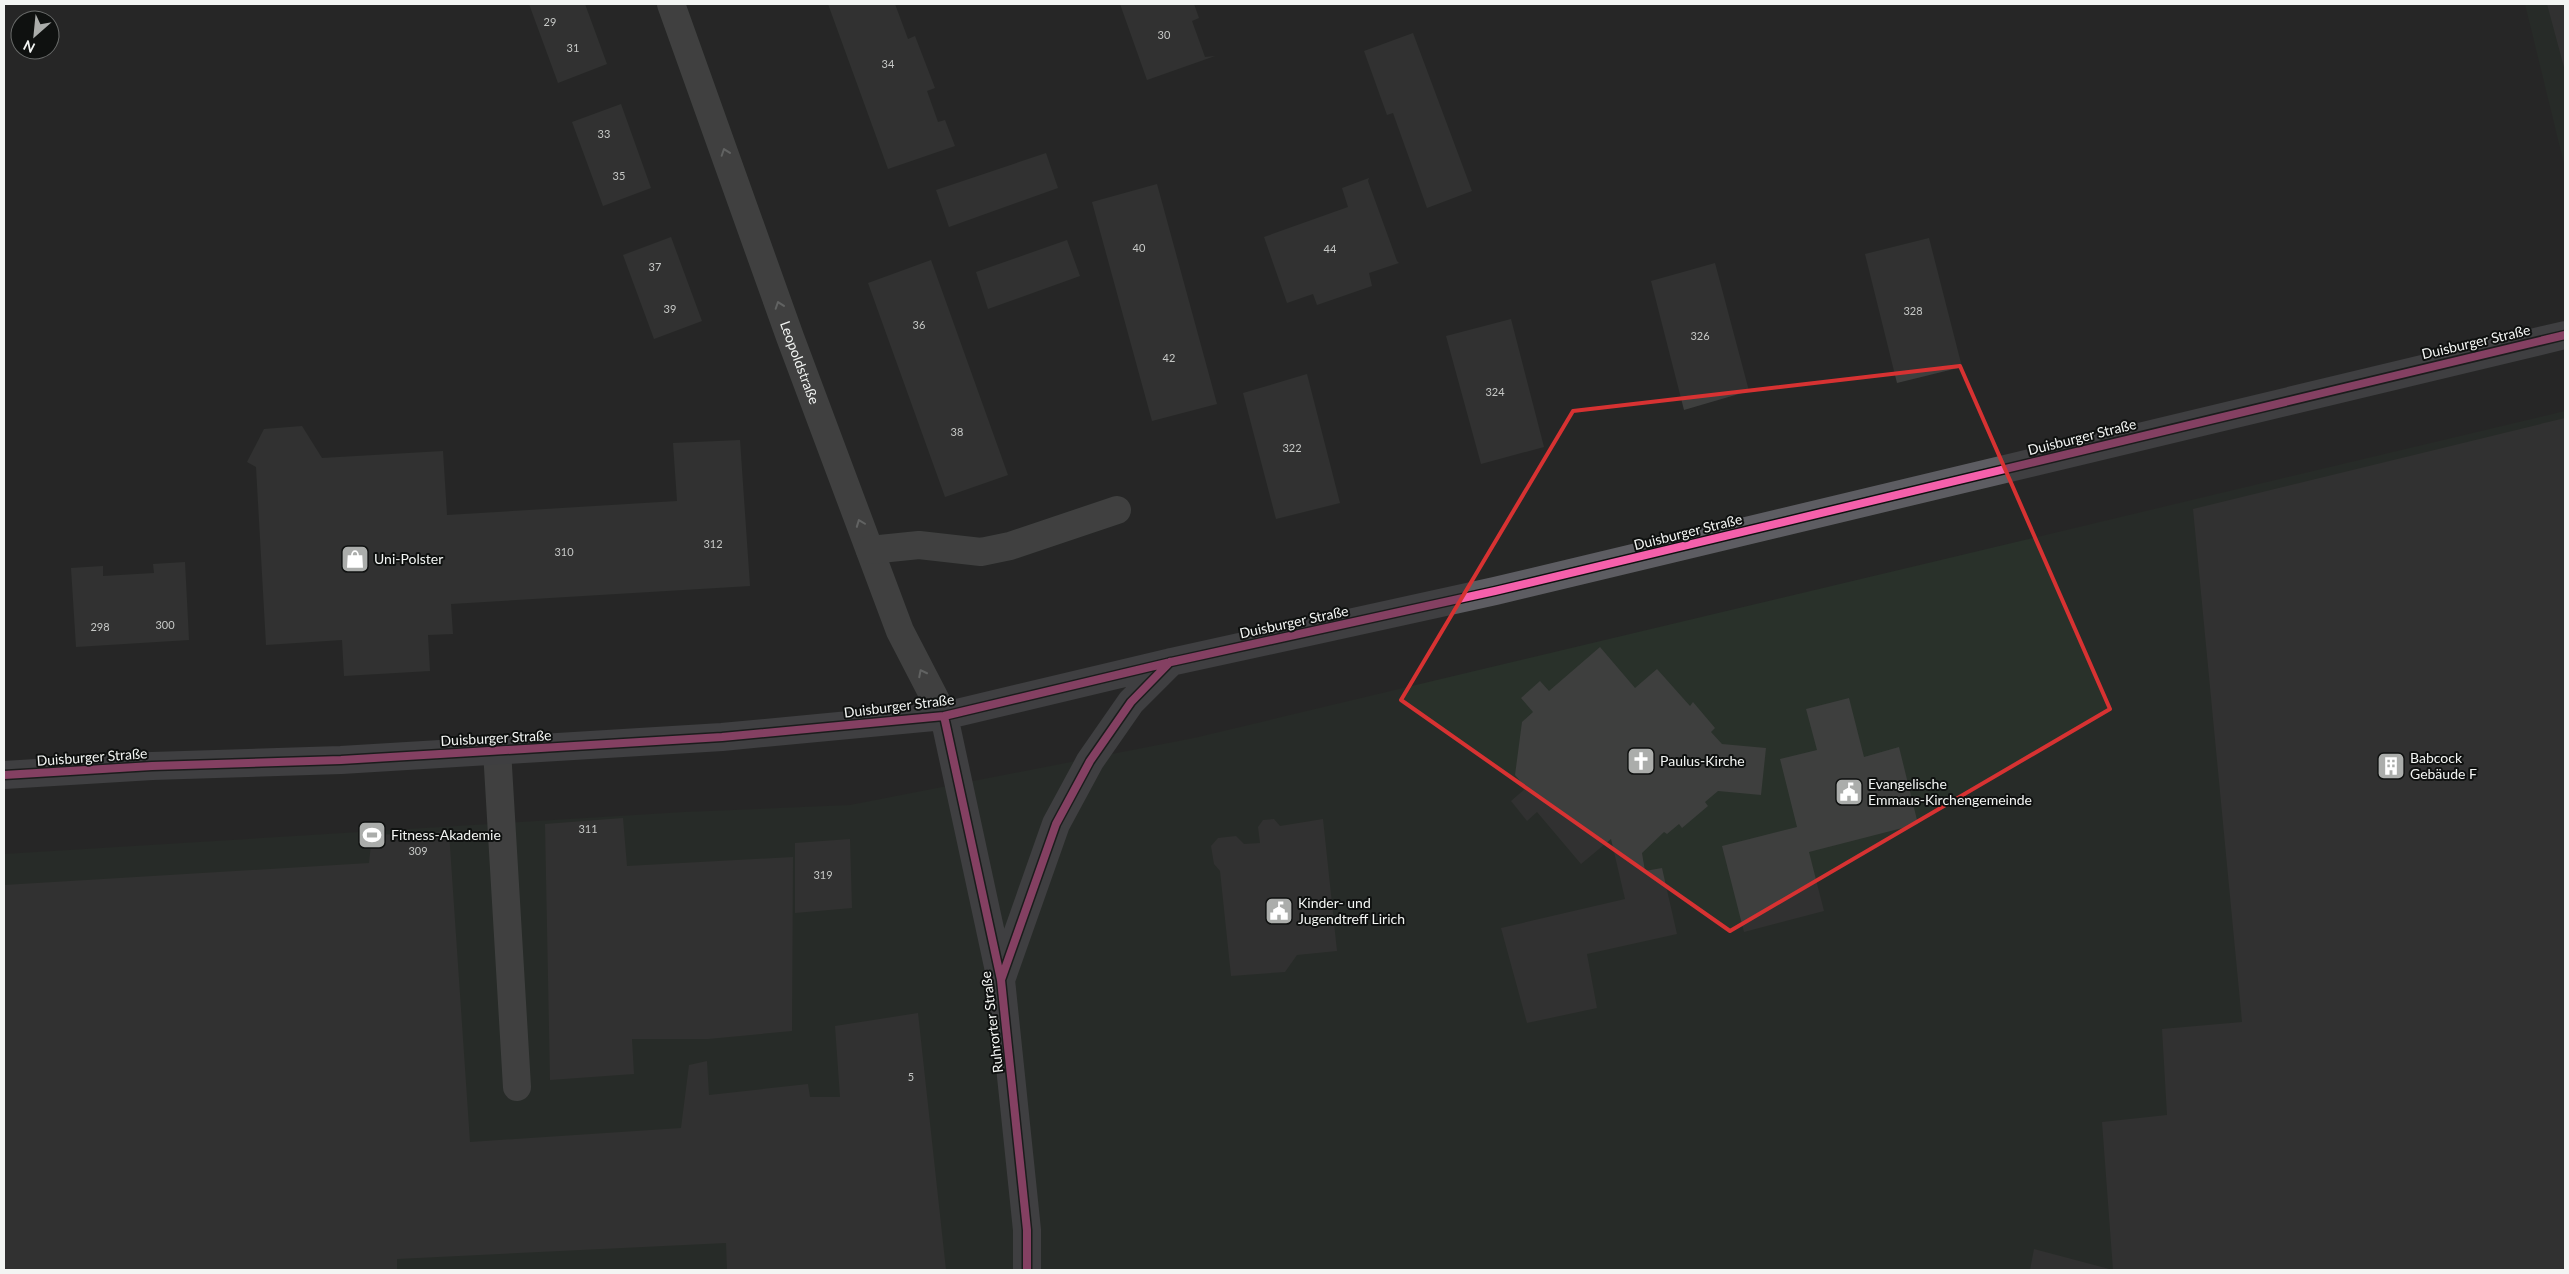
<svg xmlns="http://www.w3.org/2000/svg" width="2569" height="1274" font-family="Lato,sans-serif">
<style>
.built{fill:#29312a}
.building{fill:#3e3f3e}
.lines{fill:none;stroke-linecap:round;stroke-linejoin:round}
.minor{stroke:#5f6160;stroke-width:28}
.major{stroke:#5d5d62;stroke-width:28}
.cycleway-casing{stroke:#0f1110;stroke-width:11}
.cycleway{stroke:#f560ab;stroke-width:8}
.oneway{stroke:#a9abaa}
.marked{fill:none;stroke:#d73232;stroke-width:4;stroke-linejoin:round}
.labels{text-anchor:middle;stroke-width:4;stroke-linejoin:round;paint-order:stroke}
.number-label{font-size:11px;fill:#c6c8c6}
.street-label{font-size:14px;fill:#f3f5f3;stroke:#0f1110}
.poi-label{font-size:14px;fill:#f3f5f3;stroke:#0f1110;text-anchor:start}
</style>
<rect width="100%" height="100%" fill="#262726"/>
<path class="built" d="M2525,4H2565V168Z
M2565,411V1270H4V854L684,812L850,805L1194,738Z"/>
<path class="building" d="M529,4H585L607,64L558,83Z
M828,4H895L908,39L915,36L935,88L927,91L938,122L945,120L955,146L888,169Z
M1120,4H1194L1199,18L1192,21L1205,57L1215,56L1147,80Z
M2547,4H2565V71Z
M1413,33L1472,191L1427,208L1393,113L1387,115L1364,51Z
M621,104L651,188L603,206L572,122Z
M1046,153L1058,188L949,227L936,190Z
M1369,178L1368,181L1397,261L1399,263L1369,273L1372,286L1317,305L1313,294L1287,303L1264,237L1348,207L1342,188Z
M1157,184L1217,404L1152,421L1092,202Z
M671,237L702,321L654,339L623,255Z
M1929,238L1962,367L1897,383L1865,254Z
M1067,240L1080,276L988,309L976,272Z
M931,260L1008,475L945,497L868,283Z
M1715,263L1749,391L1684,410L1651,281Z
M1511,319L1544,447L1481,464L1446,336Z
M1307,374L1340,503L1276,519L1243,393Z
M2565,418V1270H2030L2034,1249L2113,1270L2102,1122L2167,1115L2162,1029L2242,1022L2193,509Z
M302,426L322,458L443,451L447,515L677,501L673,443L740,440L750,586L451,604L453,634L428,635L430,671L344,676L342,640L266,645L256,467L247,462L264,429Z
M185,562L189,640L76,647L71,568L103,566V576L154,573L153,564Z
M1600,647L1635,688L1657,669L1690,706L1693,702L1715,728L1711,732L1722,744L1766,748L1761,795L1718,791L1705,802L1708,806L1682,828L1679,824L1667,834L1664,832L1642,853L1645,871L1662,868L1677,934L1587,954L1597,1008L1527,1023L1501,928L1625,899L1611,839L1581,864L1537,812L1527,821L1511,801L1526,788L1515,775L1522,722L1533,712L1521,698L1540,681L1549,691Z
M1849,698L1864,757L1899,747L1918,824L1809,852L1824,911L1744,932L1722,846L1797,827L1780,759L1817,750L1806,709Z
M623,818L627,866L793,857L792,1031L708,1039H632L634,1074L550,1080L545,824Z
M1274,819L1280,826L1323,819L1337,951L1297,955L1285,972L1231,976L1220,871L1214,864L1211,846L1218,838L1236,836L1244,844L1260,843L1258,827L1263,820Z
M449,832L470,1142L681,1128L689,1065L707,1061L709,1095L808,1084L810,1097H840L835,1026L918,1013L946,1270H727L726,1243L397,1259V1270H4V885L369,863L372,835Z
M850,839L852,908L795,913V843Z"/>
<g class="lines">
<g class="minor">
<path id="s1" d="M671,4L790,337L900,631L944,716"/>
<path d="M870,550L919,545L981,552L1010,546L1117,510"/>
<path d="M497,750L517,1087"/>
</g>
<path class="major" d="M944,716L1001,980L1027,1230V1270
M4,775L152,766L341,760L722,737L944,716L1171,662L1495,591L2565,335
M1001,980L1056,824L1090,761L1131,702L1171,662"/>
<defs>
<path id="cycleway" d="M944,716L1001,980L1027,1230V1270
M4,775L152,766L341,760L722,737L944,716L1171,662L1495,591L2565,335
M1001,980L1056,824L1090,761L1131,702L1170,662"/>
</defs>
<use href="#cycleway" class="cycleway-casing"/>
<use href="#cycleway" class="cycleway"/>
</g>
<defs><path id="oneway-chevron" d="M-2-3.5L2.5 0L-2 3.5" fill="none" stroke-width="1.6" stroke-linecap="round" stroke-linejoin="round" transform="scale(1.25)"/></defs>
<g class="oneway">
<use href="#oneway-chevron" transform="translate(725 152) rotate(-109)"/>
<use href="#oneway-chevron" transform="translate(779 305) rotate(-109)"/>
<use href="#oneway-chevron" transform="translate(860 523) rotate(-111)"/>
<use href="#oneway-chevron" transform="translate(922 673) rotate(-117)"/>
</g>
<path d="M0 0H2569V1274H0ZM1960,366L2110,709L1730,931L1401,700L1573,411Z" fill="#262726" fill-opacity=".55" fill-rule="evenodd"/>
<path class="marked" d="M1960,366L2110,709L1730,931L1401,700L1573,411Z"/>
<defs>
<symbol id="shop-square" viewBox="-11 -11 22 22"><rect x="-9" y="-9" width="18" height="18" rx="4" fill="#abadab" stroke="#0f1110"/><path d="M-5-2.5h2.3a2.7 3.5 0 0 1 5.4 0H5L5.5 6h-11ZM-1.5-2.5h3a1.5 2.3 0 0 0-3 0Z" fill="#fff"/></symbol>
<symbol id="church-square" viewBox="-11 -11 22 22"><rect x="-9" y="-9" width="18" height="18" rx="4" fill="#abadab" stroke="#0f1110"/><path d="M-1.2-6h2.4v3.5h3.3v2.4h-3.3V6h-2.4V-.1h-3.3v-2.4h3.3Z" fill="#fff"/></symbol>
<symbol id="building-square" viewBox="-11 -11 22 22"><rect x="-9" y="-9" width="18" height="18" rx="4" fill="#abadab" stroke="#0f1110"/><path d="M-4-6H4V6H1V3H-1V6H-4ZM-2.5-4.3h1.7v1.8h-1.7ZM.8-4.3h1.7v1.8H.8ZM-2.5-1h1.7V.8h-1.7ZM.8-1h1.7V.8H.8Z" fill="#fff"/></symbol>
<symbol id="civic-square" viewBox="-11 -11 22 22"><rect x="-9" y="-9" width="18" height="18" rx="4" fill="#abadab" stroke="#0f1110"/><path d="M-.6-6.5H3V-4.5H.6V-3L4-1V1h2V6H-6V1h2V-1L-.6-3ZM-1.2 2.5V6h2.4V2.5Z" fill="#fff"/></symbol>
<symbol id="stadium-square" viewBox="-11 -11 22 22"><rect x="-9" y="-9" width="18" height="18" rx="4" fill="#abadab" stroke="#0f1110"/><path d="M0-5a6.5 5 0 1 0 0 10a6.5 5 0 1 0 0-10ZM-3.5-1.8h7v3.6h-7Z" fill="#fff"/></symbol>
</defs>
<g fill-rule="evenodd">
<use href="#shop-square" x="339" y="543" width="32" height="32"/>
<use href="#church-square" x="1625" y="745" width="32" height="32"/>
<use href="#building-square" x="2375" y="750" width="32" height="32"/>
<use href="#civic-square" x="1833" y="776" width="32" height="32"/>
<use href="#stadium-square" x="356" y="819" width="32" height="32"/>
<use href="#civic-square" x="1263" y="895" width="32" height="32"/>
</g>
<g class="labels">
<g class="number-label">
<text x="550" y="26">29</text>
<text x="1164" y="39">30</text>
<text x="573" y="52">31</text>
<text x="888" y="68">34</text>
<text x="604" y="138">33</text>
<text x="619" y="180">35</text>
<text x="1139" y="252">40</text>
<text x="1330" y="253">44</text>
<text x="655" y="271">37</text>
<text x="670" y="313">39</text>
<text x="1913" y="315">328</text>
<text x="919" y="329">36</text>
<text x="1700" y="340">326</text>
<text x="1169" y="362">42</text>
<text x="1495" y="396">324</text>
<text x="957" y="436">38</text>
<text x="1292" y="452">322</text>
<text x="713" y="548">312</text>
<text x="564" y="556">310</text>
<text x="165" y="629">300</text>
<text x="100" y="631">298</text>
<text x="588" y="833">311</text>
<text x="418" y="855">309</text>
<text x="823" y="879">319</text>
<text x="911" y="1081">5</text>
</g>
<g class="street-label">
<text transform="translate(2476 342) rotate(-13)" y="5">Duisburger Straße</text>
<text dy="5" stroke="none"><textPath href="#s1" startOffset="381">Leopoldstraße</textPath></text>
<text transform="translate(2082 437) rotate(-14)" y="5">Duisburger Straße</text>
<text transform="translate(1688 532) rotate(-14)" y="5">Duisburger Straße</text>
<text transform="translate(1294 622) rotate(-12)" y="5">Duisburger Straße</text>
<text transform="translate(899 706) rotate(-7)" y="5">Duisburger Straße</text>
<text transform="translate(496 738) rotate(-3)" y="5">Duisburger Straße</text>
<text transform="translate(92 757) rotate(-4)" y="5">Duisburger Straße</text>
<text transform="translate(992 1022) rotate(-97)" y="5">Ruhrorter Straße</text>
</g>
<g class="poi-label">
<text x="374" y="564">Uni-Polster</text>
<text x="2410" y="763">Babcock<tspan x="2410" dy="16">Gebäude F</tspan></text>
<text x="1660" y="766">Paulus-Kirche</text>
<text x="1868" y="789">Evangelische<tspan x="1868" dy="16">Emmaus-Kirchengemeinde</tspan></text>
<text x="391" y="840">Fitness-Akademie</text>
<text x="1298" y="908">Kinder- und<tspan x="1298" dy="16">Jugendtreff Lirich</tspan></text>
</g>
</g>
<rect width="2569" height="1274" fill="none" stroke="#f3f5f3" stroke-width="10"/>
<g transform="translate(35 35) rotate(207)"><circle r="24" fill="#0f1110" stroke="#6a6c6b"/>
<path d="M0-4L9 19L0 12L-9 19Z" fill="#abadab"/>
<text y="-8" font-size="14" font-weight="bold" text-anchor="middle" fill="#f3f5f3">N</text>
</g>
</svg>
